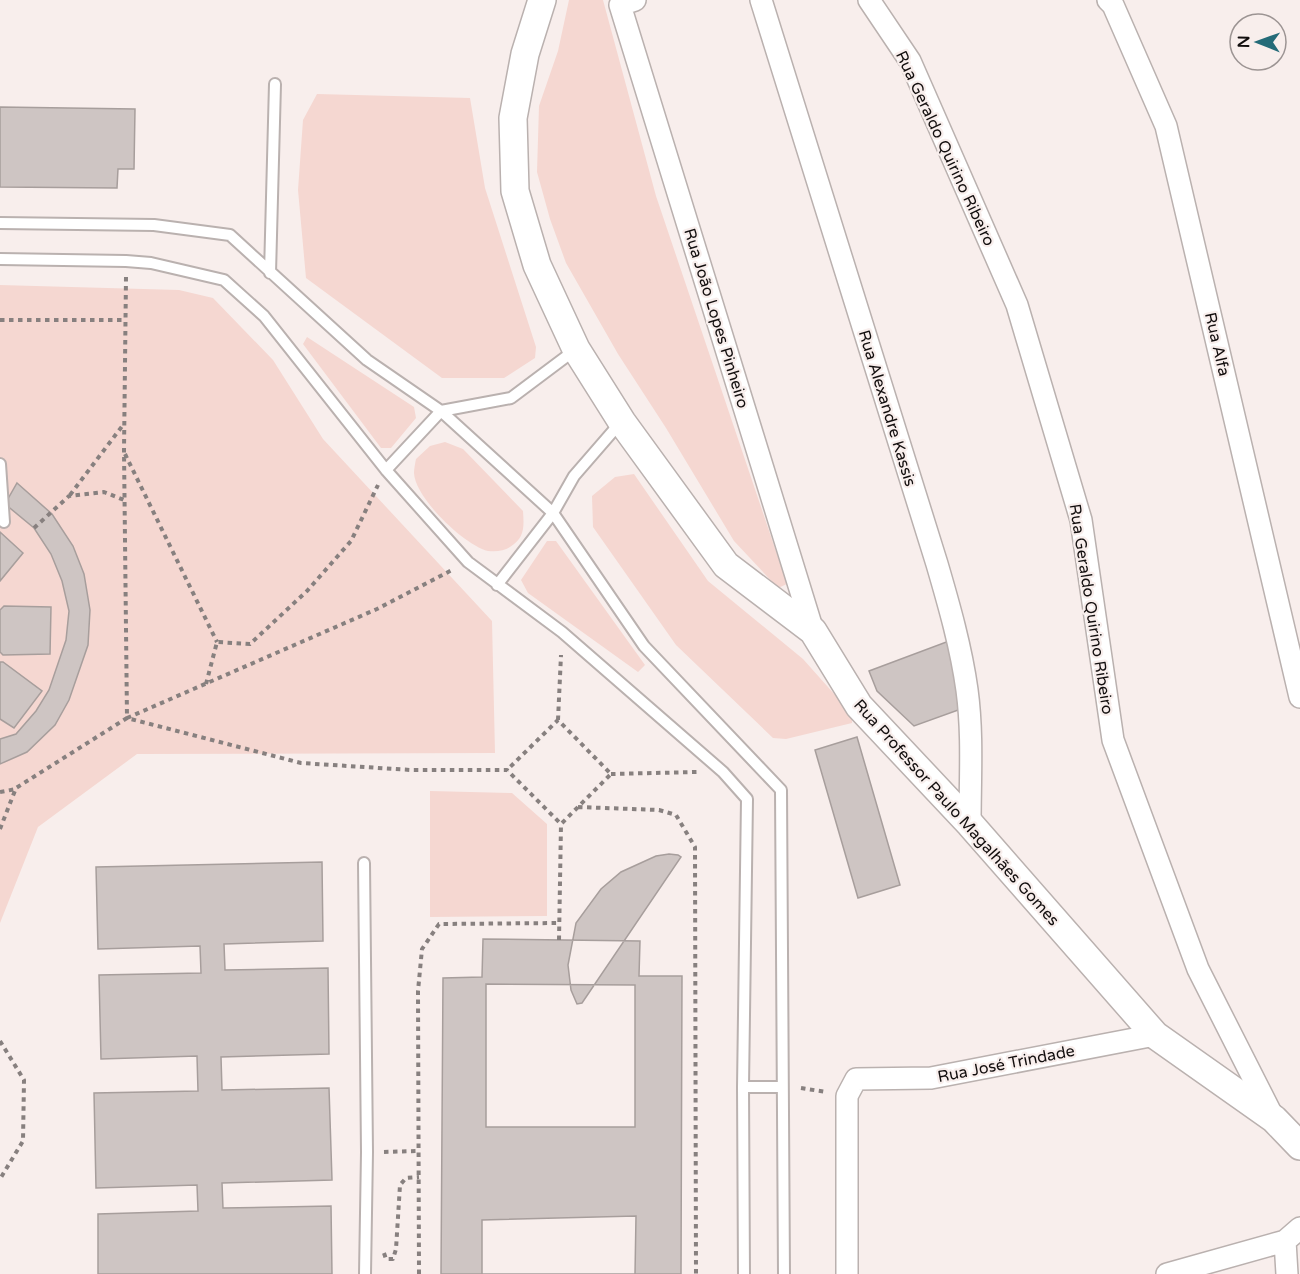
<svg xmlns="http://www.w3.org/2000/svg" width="1300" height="1274" font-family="'Varela Round',sans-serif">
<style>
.green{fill:#f5d7d1}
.building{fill:#cec5c3;stroke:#a79e9c;stroke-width:1.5;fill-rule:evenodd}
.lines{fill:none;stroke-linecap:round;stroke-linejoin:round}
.service-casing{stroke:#bab1af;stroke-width:14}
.minor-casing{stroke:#bab1af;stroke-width:24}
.tertiary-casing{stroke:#bab1af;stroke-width:30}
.path{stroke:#87807f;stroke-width:4;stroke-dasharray:4.5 4.5;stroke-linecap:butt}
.service{stroke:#fff;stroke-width:10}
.minor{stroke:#fff;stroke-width:21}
.tertiary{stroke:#fff;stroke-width:27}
.labels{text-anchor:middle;stroke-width:4.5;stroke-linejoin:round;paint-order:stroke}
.street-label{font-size:16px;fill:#120e0e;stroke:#f8eeec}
</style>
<rect width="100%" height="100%" fill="#f8eeec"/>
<path class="green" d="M569,0H603L656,196L787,584L778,588L734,541L666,428L618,354L566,263L550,219L537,172L539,106L558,51Z
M317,94L470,98L485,188L536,347L535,358L504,378H442L306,278L298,190L303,120Z
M0,285L179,290L213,298L273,360L323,439L492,621L495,753L137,754L38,827L0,923Z
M307,337L414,407L416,418L391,448H381L303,344Z
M445,442L463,449L523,511C524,527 525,538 510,547C504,551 496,552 488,551C464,545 415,498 414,473C414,469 415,464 416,459L430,446Z
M634,474L708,581L803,659L852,714V723L786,739L773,738L676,645L593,527L592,496L615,477Z
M547,541H556L645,665L638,672L528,593L521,580Z
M430,791L512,793L547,824V916L430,917Z"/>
<path class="building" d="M0,107L135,109L134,169H118L117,188L0,187Z
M17,483L52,514L73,546L84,574L90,610L88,645L69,700L55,725L27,752L0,764V739L16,734L36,711L49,690L66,640L69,611L62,581L51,554L34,528L5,504Z
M0,532L23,553L0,581Z
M4,606L51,607L50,654L3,655L0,652V610Z
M949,641L961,709L914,726L877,691L869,671Z
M0,662H3L42,691L14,728L0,719Z
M857,737L900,885L858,898L815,750Z
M669,854L678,855L681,857L582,1003L577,1004L571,990L568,965L576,923L601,889L621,872L656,856Z
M322,862L323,941L224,944L225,970L328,968L329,1054L221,1057L222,1090L329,1088L332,1180L222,1183L223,1208L331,1206L332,1274H98V1214L198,1211L197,1185L96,1188L94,1093L198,1091L197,1056L101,1059L99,975L201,973L200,946L98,949L96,867Z
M483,939L640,941L639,976H682L681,1274H635L636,1216L482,1220V1274H441L443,978L482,977Z
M483,939L640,941L639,976H682L681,1274H441L443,978L482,977ZM486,984L635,985V1127H486Z
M483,939L640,941L639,976H682L681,1274H441L443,978L482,977Z"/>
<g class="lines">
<defs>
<path id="service" d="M0,223L154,225L230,235L367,360L441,411L553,513L644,646L781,790L784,1274
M0,259L126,261L151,263L224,280L264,316L386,470L468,562L562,632L723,772L747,799L743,1087L744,1274
M270,273L275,84
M0,464L4,522
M386,470L441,411L511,398L575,350
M497,585L553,513L574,476L620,423
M364,863L367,1152L365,1274
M743,1087H782"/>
<path id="minor" d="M635,0L620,5L813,631
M761,0L937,564C949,605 961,647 967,690C973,734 970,779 970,824
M869,0L910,61L1017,305L1081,520L1113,740L1198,969L1274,1119
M1108,0L1113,5L1166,126L1300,697
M1285,1241L1287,1274
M847,1274V1096L856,1079L931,1078L1155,1035
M1167,1274L1285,1241L1300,1228"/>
<path id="tertiary" d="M542,0L525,54L513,118L515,191L537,265L576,349L622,422L726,565L813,631L859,706L970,824L1155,1035L1274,1119L1300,1146"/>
</defs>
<use href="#service" class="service-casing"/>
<use href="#minor" class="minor-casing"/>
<use href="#tertiary" class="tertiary-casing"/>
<path class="path" d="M126,277L124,451L127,718L377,609L452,570
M0,320H125
M125,454L217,642
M70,495L123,425
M34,528L69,496L104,492L124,500
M206,684L217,642L250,644L307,591L351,541L378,485
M558,720L561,655
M611,774L697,772
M0,792L16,789
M578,807L659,810L676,815L695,847L696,1274
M0,829L16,788L127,718L301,763L411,770H507L561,824L611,774L558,720L507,770
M559,940L561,824
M0,1041L24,1080L23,1141L0,1179
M801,1088L826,1092
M384,1152L419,1151
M384,1253L386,1259H393L396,1249L400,1185L406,1178L419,1177
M419,1274L418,991L422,949L439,924L560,923"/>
<use href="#service" class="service"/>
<use href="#minor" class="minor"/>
<use href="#tertiary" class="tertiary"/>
</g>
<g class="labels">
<g class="street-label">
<text transform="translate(946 148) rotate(65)" y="6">Rua Geraldo Quirino Ribeiro</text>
<text transform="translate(717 318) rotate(73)" y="6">Rua João Lopes Pinheiro</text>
<text transform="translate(1218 344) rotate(77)" y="6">Rua Alfa</text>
<text transform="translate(888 408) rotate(73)" y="6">Rua Alexandre Kassis</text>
<text transform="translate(1092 609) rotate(81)" y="6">Rua Geraldo Quirino Ribeiro</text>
<text transform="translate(957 812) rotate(48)" y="6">Rua Professor Paulo Magalhães Gomes</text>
<text transform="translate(1006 1063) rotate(-11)" y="6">Rua José Trindade</text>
</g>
</g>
<g transform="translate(1258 42) rotate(271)"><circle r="28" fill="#f8eeec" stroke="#9c9493" stroke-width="1.5"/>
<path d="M0-4.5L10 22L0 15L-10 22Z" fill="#246b78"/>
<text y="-9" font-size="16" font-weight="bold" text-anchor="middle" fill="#120e0e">N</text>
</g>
</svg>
